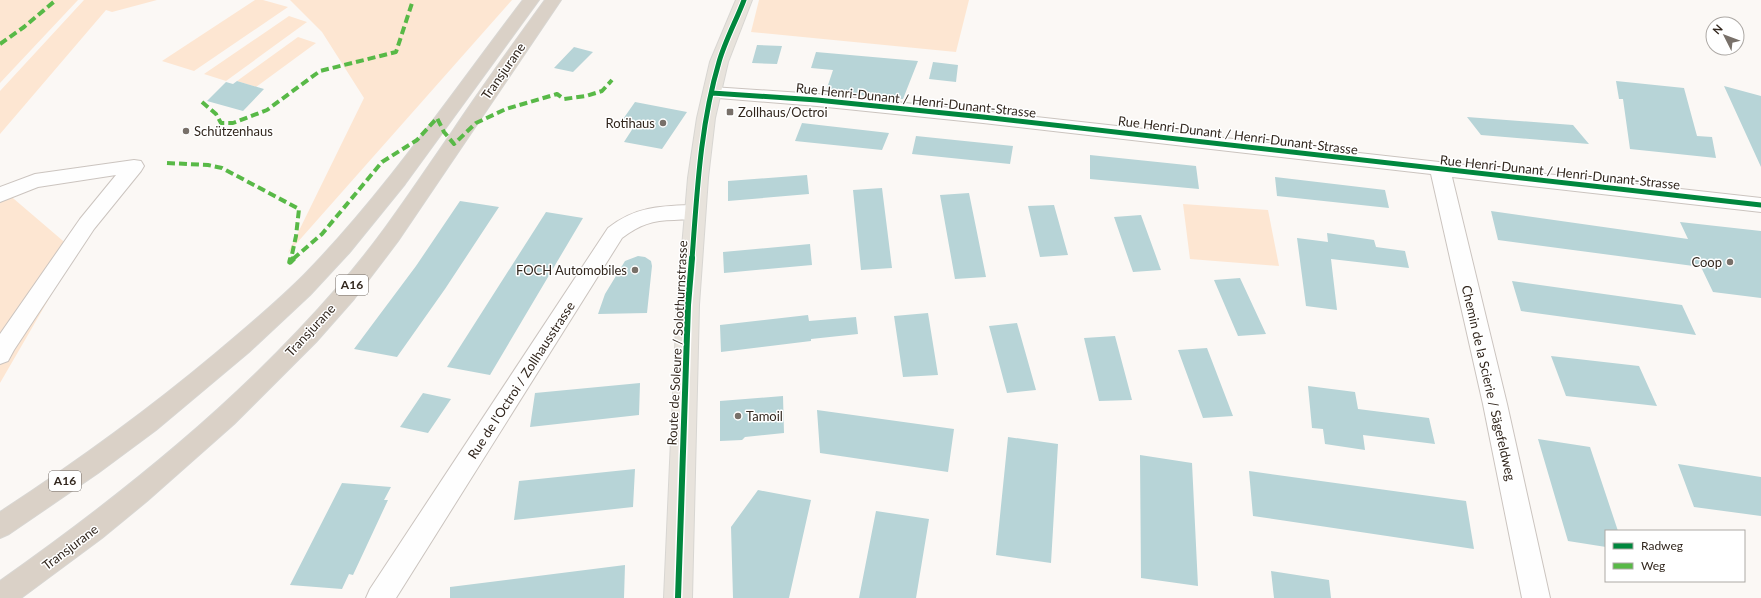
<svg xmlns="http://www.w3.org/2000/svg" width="1761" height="598" font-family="Lato,sans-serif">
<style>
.green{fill:#fde6d2}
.building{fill:#b7d4d7}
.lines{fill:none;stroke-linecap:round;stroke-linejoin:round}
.minor-casing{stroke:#cbc4bf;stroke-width:2}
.major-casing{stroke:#d8d6d2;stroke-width:2}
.highway-casing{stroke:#d8d6d2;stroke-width:2}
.minor{fill:#fefefe;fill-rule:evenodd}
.major{fill:#e8e3dc;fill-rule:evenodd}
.highway{fill:#dad1c7;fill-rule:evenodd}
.quiet-far1{stroke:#58b947;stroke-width:4;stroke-dasharray:8 4;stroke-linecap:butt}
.quiet{stroke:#58b947;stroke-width:5.5;stroke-dasharray:11 5.5;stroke-linecap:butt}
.cycleway-far1-casing{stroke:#fff;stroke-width:7}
.cycleway-casing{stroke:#fff;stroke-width:9}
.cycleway-far1{stroke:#00873e;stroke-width:5}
.cycleway{stroke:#00873e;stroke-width:6}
.poi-dot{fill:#787069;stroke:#fff;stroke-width:1.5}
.labels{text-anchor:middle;stroke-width:3;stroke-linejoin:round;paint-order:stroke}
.shield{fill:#fff;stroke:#706862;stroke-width:1}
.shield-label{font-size:12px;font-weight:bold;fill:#32271e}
.street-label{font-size:13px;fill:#32271e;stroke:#fff}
.poi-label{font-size:13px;fill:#32271e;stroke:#fff;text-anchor:start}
</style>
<rect width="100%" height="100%" fill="#fbf8f5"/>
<path class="green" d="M0,0H78L0,83Z
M84,0H157L112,12L106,10L0,134V91Z
M255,0H263L288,7L194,71L162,61Z
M290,0H512L288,253L364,98L322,32Z
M759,0H969L956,52L751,32Z
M289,16L307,22L226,81L204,74Z
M298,37L316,43L256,87L237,81Z
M0,187L76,252L0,383Z
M1183,204L1268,210L1279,266L1190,259Z"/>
<path class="building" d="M757,45L782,46L777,64L752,63Z
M574,47L593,52L573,72L554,68Z
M816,52L918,61L903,99H893L826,91L833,70L811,68Z
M933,62L958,65L956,82L929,79Z
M237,81L264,89L243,111L207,101L226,82L233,84Z
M1616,81L1684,88L1697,136L1712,137L1716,158L1630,149L1623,99H1619Z
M1724,86L1761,96V167Z
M635,102L687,112L662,149L624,142L635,125L621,122Z
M1467,117L1573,125L1589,144L1481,135Z
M802,123L819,125L889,133L882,150L795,141Z
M916,136L1013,146L1010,164L912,154Z
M1090,155L1196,166L1199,189L1090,179Z
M807,175L809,194L728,201V181Z
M1275,177L1385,190L1389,208L1277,196Z
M882,188L892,268L861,270L853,190Z
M969,193L986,277L955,279L940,195Z
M460,201L499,207L445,289L397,357L354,349L416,266Z
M1054,205L1068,255L1040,257L1028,206Z
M1491,211L1688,239L1680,222L1761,231V298L1713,292L1701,267L1498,240Z
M546,212L583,218L490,375L447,367Z
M1141,215L1161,270L1133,272L1114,217Z
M1327,233L1374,240L1376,247L1405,251L1409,268L1331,259L1337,310L1306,306L1297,238L1328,242Z
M810,244L812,265L724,273L723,252Z
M638,256L645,257L651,261L652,266L647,313L598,314L605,294L625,261Z
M1240,278L1266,334L1238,336L1214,280Z
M1512,281L1682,305L1696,335L1521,311Z
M928,313L938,375L903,377L894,316Z
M808,315L809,321L856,317L858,334L811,339V341L721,352L720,325Z
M1017,323L1036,390L1007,393L989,326Z
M1115,336L1132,400L1099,401L1084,338Z
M1207,348L1233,416L1203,418L1178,350Z
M1551,356L1639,366L1657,406L1566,396Z
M640,383L639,415L530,427L535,393Z
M1308,386L1355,392L1358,409L1429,418L1435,444L1363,435L1365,450L1325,444L1323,429L1312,428Z
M423,393L451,399L428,433L400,427Z
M783,396L784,433L745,437L742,440L720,441V401Z
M817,410L954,429L948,472L820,453Z
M1008,437L1058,444L1051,563L996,555Z
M1538,439L1590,447L1618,531H1606V547L1568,541Z
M1140,455L1192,463L1198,586L1141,578Z
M1678,464L1761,477V516L1694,507Z
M635,469L633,507L514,520L519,481Z
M1249,471L1466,501L1474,549L1253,516Z
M342,483L391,487L384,500H388L353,575L349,574L342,589L290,585Z
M758,490L811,500L789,598H733L731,527Z
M876,511L929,519L916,598H859Z
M625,565L624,598H450V587Z
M1271,571L1329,580L1331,598H1274Z"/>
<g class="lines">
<defs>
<path id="minor" d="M712,87L817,94L983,111L1761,198V212L1452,177L1507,404L1550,598H1522L1483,404L1431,174L983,123L817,106L706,97L703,93L706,89Z
M134,160L141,161L144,166L141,171L94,229L14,350L8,361L0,364V334L80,219L116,175L38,187L0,202V187L35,174Z
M695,205L702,207L705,212L702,217C693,220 684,219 674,220C653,220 639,225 622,238L396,598H366L370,589L608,228C636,206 661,206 695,205Z"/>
<path id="major" d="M736,0H752L728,62L715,118L708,178L699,305L692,598H664L677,305L688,178L697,118L710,62Z"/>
<path id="highway" d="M523,0H539L405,184L349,253L310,295L249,352L156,430L98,473L9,534L0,538V512C75,463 147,411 215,354C245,329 276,303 304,275C386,191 452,93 523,0Z
M545,0H561L398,241L354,299L316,342L234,424L147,501L102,538L21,598H0V581C122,495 239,401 337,288C380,240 415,185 452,132C482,87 513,44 545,0Z"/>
</defs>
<use href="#minor" class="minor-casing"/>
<use href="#major" class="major-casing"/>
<use href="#highway" class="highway-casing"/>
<use href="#minor" class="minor"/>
<use href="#major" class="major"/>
<use href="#highway" class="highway"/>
<path class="quiet-far1" d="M0,44L24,27L56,0
M202,102L216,114L221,123H233L267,110L320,71L396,52L413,0
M167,163L208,165L222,168L299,209L296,236L291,259
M293,259L322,234L382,162L417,140L437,118L444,132L454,144L476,123L506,109L557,94L564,99L586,96L602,91L612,80"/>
<path class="quiet" d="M291,258L290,262L294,258"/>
<defs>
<path id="cycleway-far1" d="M712,93L817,100L983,117L1761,205
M692,259C697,194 700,126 719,62C725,41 736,21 744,0"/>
<path id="cycleway" d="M678,598L688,305L692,258"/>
</defs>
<use href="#cycleway-far1" class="cycleway-far1-casing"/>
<use href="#cycleway" class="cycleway-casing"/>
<use href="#cycleway-far1" class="cycleway-far1"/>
<use href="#cycleway" class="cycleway"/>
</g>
<g class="poi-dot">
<rect x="726" y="108" width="8" height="8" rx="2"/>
<circle cx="663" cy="123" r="4"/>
<circle cx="186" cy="131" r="4"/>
<circle cx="1730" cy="262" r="4"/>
<circle cx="635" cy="270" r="4"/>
<circle cx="738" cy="416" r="4"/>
</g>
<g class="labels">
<g class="shield">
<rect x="336" y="275" width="32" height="20" rx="3"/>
<rect x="49" y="471" width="32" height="20" rx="3"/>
</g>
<g class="shield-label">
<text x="352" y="289">A16</text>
<text x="65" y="485">A16</text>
</g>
<g class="street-label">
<text transform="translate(503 71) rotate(-55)" y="5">Transjurane</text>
<text transform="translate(916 100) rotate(6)" y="5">Rue Henri-Dunant / Henri-Dunant-Strasse</text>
<text transform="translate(1238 135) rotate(7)" y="5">Rue Henri-Dunant / Henri-Dunant-Strasse</text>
<text transform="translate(1560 172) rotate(6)" y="5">Rue Henri-Dunant / Henri-Dunant-Strasse</text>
<text transform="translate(310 330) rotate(-47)" y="5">Transjurane</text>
<text transform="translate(677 343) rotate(-87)" y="5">Route de Soleure / Solothurnstrasse</text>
<text transform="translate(521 380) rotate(-57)" y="5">Rue de l'Octroi / Zollhausstrasse</text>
<text transform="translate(1489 383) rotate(77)" y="5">Chemin de la Scierie / Sägefeldweg</text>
<text transform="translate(70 547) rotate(-37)" y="5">Transjurane</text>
</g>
<g class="poi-label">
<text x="738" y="117">Zollhaus/Octroi</text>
<text x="655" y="128" text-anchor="end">Rotihaus</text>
<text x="194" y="136">Schützenhaus</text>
<text x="1722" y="267" text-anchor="end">Coop</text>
<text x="627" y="275" text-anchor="end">FOCH Automobiles</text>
<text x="746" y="421">Tamoil</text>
</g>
</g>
<rect x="1605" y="530" width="140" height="52" fill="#ffffff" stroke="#ada9a5"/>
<rect x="1613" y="543" width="20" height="6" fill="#00873e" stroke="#ada9a5"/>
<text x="1641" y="550" font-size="12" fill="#32271e">Radweg</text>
<rect x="1613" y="563" width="20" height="6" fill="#58b947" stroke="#ada9a5"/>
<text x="1641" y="570" font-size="12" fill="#32271e">Weg</text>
<g transform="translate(1725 36) rotate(312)"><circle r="19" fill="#ffffff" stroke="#ada9a5"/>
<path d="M0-3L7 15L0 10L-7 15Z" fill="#787069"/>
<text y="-6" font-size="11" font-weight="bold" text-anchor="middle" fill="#32271e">N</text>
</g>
</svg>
